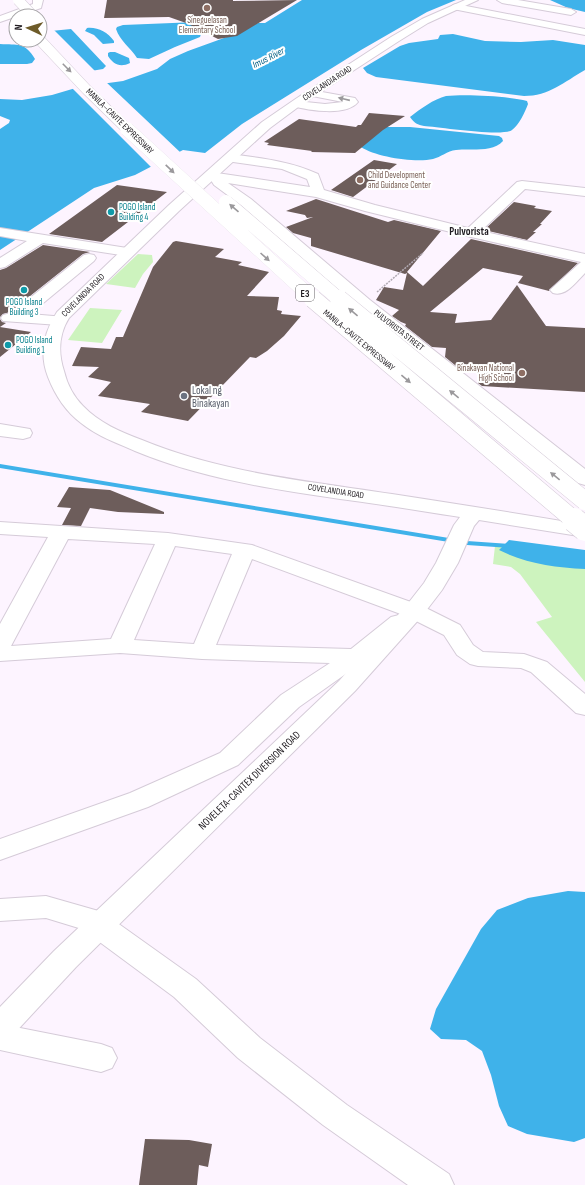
<svg xmlns="http://www.w3.org/2000/svg" width="585" height="1185" font-family="'Sofia Sans Condensed',sans-serif">
<style>
.green{fill:#cdf3be}
.water{fill:#3fb2ea}
.pier{fill:#fdf4ff}
.lines{fill:none;stroke-linecap:round;stroke-linejoin:round}
.stream{fill:#3fb2ea;fill-rule:evenodd}
.building{fill:#6d5d5b}
.minor-casing{stroke:#d5cbd8;stroke-width:2}
.major-casing{stroke:#d5cbd8;stroke-width:2}
.path{stroke:#b1aab3;stroke-width:1.5;stroke-dasharray:2 1;stroke-linecap:butt}
.minor{fill:#fff;fill-rule:evenodd}
.major{fill:#fff;fill-rule:evenodd}
.highway-bridge-far3-casing{stroke:#d5cbd8;stroke-width:11;stroke-linecap:butt}
.highway-bridge-far2-casing{stroke:#d5cbd8;stroke-width:14;stroke-linecap:butt}
.highway-bridge-far1-casing{stroke:#d5cbd8;stroke-width:19;stroke-linecap:butt}
.highway-bridge-casing{stroke:#d5cbd8;stroke-width:25;stroke-linecap:butt}
.highway-bridge-far3{stroke:#fff;stroke-width:10}
.highway-bridge-far2{stroke:#fff;stroke-width:14}
.highway-bridge-far1{stroke:#fff;stroke-width:18}
.highway-bridge{stroke:#fff;stroke-width:24}
.oneway{fill:#9b999c}
.education-dot{fill:#8d6e63;stroke:#fff;stroke-width:1.5}
.culture-dot{fill:#0f9aa8;stroke:#fff;stroke-width:1.5}
.worship-dot{fill:#6b7280;stroke:#fff;stroke-width:1.5}
.labels{text-anchor:middle;stroke-width:4;stroke-linejoin:round;paint-order:stroke}
.far-education-label{font-size:9px;fill:#785e54;stroke:#fff}
.far-street-label{font-size:9px;fill:#211d22;stroke:#fff}
.far-culture-label{font-size:9px;fill:#0d838f;stroke:#fff;text-anchor:start}
.far-water-label{font-size:10px;font-style:italic;fill:#005d83;stroke:#fff}
.shield{fill:#fff;stroke:#646164;stroke-width:1}
.shield-label{font-size:10px;font-weight:bold;fill:#211d22}
.far-quarter-label{font-size:11px;font-weight:bold;fill:#211d22;stroke:#fff}
.worship-label{font-size:11px;fill:#5b616d;stroke:#fff;text-anchor:start}
.street-label{font-size:11px;fill:#211d22;stroke:#fff}
</style>
<rect width="100%" height="100%" fill="#fdf4ff"/>
<path class="green" d="M138,254L152,255L153,262L143,274L135,288L106,284Z
M90,308L122,310L102,343L68,340Z
M495,546L585,561V682L536,622L552,617L520,574L511,567L493,564Z"/>
<path class="water" d="M302,0H456L427,12L361,50L242,124L205,153L183,150L135,175L94,188L0,250V129L9,123L10,120L0,116V99L22,100L52,95L79,87L123,81L157,69L170,59L188,51L235,34L258,23H265Z
M550,0H585V12L568,8Z
M197,22L204,25L200,37L175,47L149,59L137,58C130,47 120,41 116,29L117,27L123,25Z
M87,28C98,27 107,32 114,41V43L103,44L94,35L85,31Z
M71,29L106,66L103,69L91,71L51,31Z
M453,34L485,41L521,42L553,40L585,45V70C564,82 549,96 524,96L376,77L367,73L363,68L400,46L409,43L438,39L440,35Z
M0,44C18,45 25,42 35,59L32,63L27,64H0Z
M110,52H115L129,58L130,63C120,68 113,64 108,56V53Z
M446,96C466,94 508,96 527,101L528,104C525,112 519,125 512,130C503,137 438,127 424,126C418,125 414,123 410,117C420,109 434,99 446,96Z
M383,127H410L499,136L502,138L503,141C492,153 471,148 456,150C447,151 441,157 433,159C415,163 376,157 361,147Z
M509,540L585,550V569C554,567 527,564 499,550Z
M568,891L585,892V1138L574,1142L527,1134L508,1126L499,1106L491,1075L482,1051L466,1040L441,1039L430,1029L436,1009L481,929L497,910L528,898Z"/>
<path class="pier" d="M50,29H53L97,73L82,72L70,62L54,45L48,36Z
M106,82L181,153L153,169L71,87Z"/>
<g class="lines">
<path class="stream" d="M0,464L467,541L511,544L514,546L511,548L467,545L0,468Z"/>
</g>
<path class="building" d="M107,0H233V1L297,0L237,36L218,39L186,23L169,17L104,18Z
M369,113L405,116L383,130L355,153L311,152L312,151L267,145L269,143L264,142L299,119L356,127L358,125H361Z
M374,160L397,164L353,197L331,190Z
M117,185L167,192L102,242L49,234Z
M316,199L388,222L394,220L441,231L407,272L423,286L471,239L578,263L549,291L518,283L523,276L483,268L430,312L457,314L455,323L491,320L517,285L546,326L585,328V392L482,386L478,383V371L461,370L445,357L446,348L432,347L405,326L406,324L401,322L392,316L399,310L376,300L384,287L403,290L407,273L405,274L311,246V238L293,233L286,227L313,217L307,218L305,215L286,211Z
M514,202L536,206L534,208L552,211L540,224H542L533,232H536L527,240L484,230Z
M176,241L224,249L215,257L242,262L238,265L269,272L247,296L279,297L277,310L282,311L281,314L301,316L284,336L267,351L256,358L250,357L188,421L141,412L150,404L98,396L111,382L88,377L99,367L72,366L81,347L111,349L116,337H123L153,267L173,242Z
M43,245L90,252L83,254L10,312L3,314L0,317V270L6,268Z
M0,319L2,322L6,323L0,327L31,332L0,357Z
M69,487L110,490L164,512V514L118,512L90,508L81,526L62,525L71,508L57,507Z
M145,1139L189,1140L212,1144L208,1167L199,1165L197,1185H139Z"/>
<g class="lines">
<defs>
<path id="minor" d="M33,0H43L41,8L0,22V16L33,4Z
M497,0H518L571,9L576,12L571,15L502,3Z
M456,4L585,29V35L453,9L451,7L453,5Z
M311,90L355,98L358,102C346,117 308,110 292,106L290,104L292,102L296,101L325,104L343,102L307,95L305,93Z
M230,154C260,158 290,161 318,174L324,190L375,205L468,228L517,182L522,181L585,188V196L525,189L481,231L585,254V273C576,282 566,297 553,293L550,290L581,262L471,237L365,211L316,197L228,183L251,199L370,300L585,469V485L578,483L358,306L241,205L214,185L209,177L211,174L217,173L310,187L307,179L282,169L226,161L224,158L226,155Z
M0,228L127,248L132,249L134,252L132,255L127,256L43,243L5,267L0,268V258L27,241L0,236Z
M89,254L94,255L96,258L94,261L30,314L65,317L67,320L65,323L59,325L3,321L1,318L3,315L11,313L84,255Z
M0,424L30,429L32,433L30,437L23,439L0,436Z
M0,522L168,533L252,545L422,606L460,625L473,645L483,652L524,654L547,662L585,694V715L576,713L531,672L521,668L478,666L470,664L457,655L444,635L406,616L252,559L216,645L351,649L391,617L399,615L407,617L410,622L407,627L364,661L299,707L238,765L148,807L0,860V839L130,793L220,753L281,695L330,663L202,659L120,653L0,661V624L48,537L0,534ZM68,539L155,544L111,639L11,646ZM175,546L232,554L194,644L134,640Z
M46,896L102,912L196,979L260,1038L347,1105L449,1174L454,1185H408L323,1125L238,1058L174,997L82,929L46,918L0,921V899Z
M0,1024L101,1044L112,1048L117,1058L112,1068L101,1072L0,1050Z"/>
<path id="major" d="M465,0H478L428,23L399,41L305,102L270,128L179,211L69,318C59,334 58,353 64,371C67,384 74,397 83,406C99,423 121,432 142,440C222,473 307,481 392,494C457,504 521,514 585,525V537L479,520L474,526L458,563L442,590L422,616L355,691L76,967L11,1037L0,1041V1007L54,951L339,681L406,606L424,583L436,563L454,525L460,517C420,511 380,504 340,499C271,489 200,478 135,451C117,443 97,436 81,423C66,412 55,395 48,377C39,354 44,332 57,312L169,205L262,122L297,98L391,37L422,19Z"/>
</defs>
<use href="#minor" class="minor-casing"/>
<use href="#major" class="major-casing"/>
<path class="path" d="M377,292L423,253"/>
<use href="#minor" class="minor"/>
<use href="#major" class="major"/>
<defs>
<path id="highway-bridge-far3" d="M18,0L33,16
M40,40L87,90L128,130"/>
<path id="highway-bridge-far2" d="M127,129L314,300
M226,202L340,300"/>
<path id="highway-bridge-far1" d="M313,299L575,521
M339,299L585,501"/>
<path id="highway-bridge" d="M574,520L585,529"/>
</defs>
<use href="#highway-bridge-far3" class="highway-bridge-far3-casing"/>
<use href="#highway-bridge-far2" class="highway-bridge-far2-casing"/>
<use href="#highway-bridge-far1" class="highway-bridge-far1-casing"/>
<use href="#highway-bridge" class="highway-bridge-casing"/>
<use href="#highway-bridge-far3" class="highway-bridge-far3"/>
<use href="#highway-bridge-far2" class="highway-bridge-far2"/>
<use href="#highway-bridge-far1" class="highway-bridge-far1"/>
<use href="#highway-bridge" class="highway-bridge"/>
</g>
<defs><path id="oneway-solid" d="M-6-.8H1V-3.2L6.5 0L1 3.2V.8H-6Z"/></defs>
<g class="oneway">
<use href="#oneway-solid" transform="translate(67 68) rotate(45)"/>
<use href="#oneway-solid" transform="translate(344 99) rotate(-167)"/>
<use href="#oneway-solid" transform="translate(170 169) rotate(44)"/>
<use href="#oneway-solid" transform="translate(234 208) rotate(-139)"/>
<use href="#oneway-solid" transform="translate(265 257) rotate(42)"/>
<use href="#oneway-solid" transform="translate(353 312) rotate(-140)"/>
<use href="#oneway-solid" transform="translate(406 379) rotate(40)"/>
<use href="#oneway-solid" transform="translate(454 394) rotate(-141)"/>
<use href="#oneway-solid" transform="translate(555 476) rotate(-141)"/>
</g>
<g class="education-dot">
<circle cx="207" cy="8" r="4"/>
<circle cx="360" cy="180" r="4"/>
<circle cx="522" cy="373" r="4"/>
</g>
<g class="culture-dot">
<circle cx="111" cy="212" r="4"/>
<circle cx="24" cy="290" r="4"/>
<circle cx="8" cy="345" r="4"/>
</g>
<circle class="worship-dot" cx="184" cy="396" r="4"/>
<g class="labels">
<g class="far-education-label">
<text x="207" y="23">Sineguelasan<tspan x="207" dy="10">Elementary School</tspan></text>
<text x="368" y="178" text-anchor="start">Child Development<tspan x="368" dy="10">and Guidance Center</tspan></text>
<text x="514" y="371" text-anchor="end">Binakayan National<tspan x="514" dy="10">High School</tspan></text>
</g>
<g class="far-street-label">
<text transform="translate(327 83) rotate(-33)" y="3">COVELANDIA ROAD</text>
<text transform="translate(120 121) rotate(44)" y="3">MANILA–CAVITE EXPRESSWAY</text>
<text transform="translate(83 295) rotate(-45)" y="3">COVELANDIA ROAD</text>
<text transform="translate(399 330) rotate(38)" y="3">PULVORISTA STREET</text>
<text transform="translate(359 340) rotate(40)" y="3">MANILA–CAVITE EXPRESSWAY</text>
<text transform="translate(336 491) rotate(9)" y="3">COVELANDIA ROAD</text>
</g>
<g class="far-culture-label">
<text x="119" y="210">POGO Island<tspan x="119" dy="10">Building 4</tspan></text>
<text x="24" y="305" text-anchor="middle">POGO Island<tspan x="24" dy="10">Building 3</tspan></text>
<text x="16" y="343">POGO Island<tspan x="16" dy="10">Building 1</tspan></text>
</g>
<g class="far-water-label">
<text transform="translate(268 57) rotate(-27)" y="4">Imus River</text>
</g>
<rect class="shield" x="296" y="285" width="18" height="16" rx="3"/>
<g class="shield-label">
<text x="305" y="297">E3</text>
</g>
<g class="far-quarter-label">
<text x="469" y="235">Pulvorista</text>
</g>
<g class="worship-label">
<text x="192" y="394">Lokal ng<tspan x="192" dy="13">Binakayan</tspan></text>
</g>
<g class="street-label">
<text transform="translate(249 780) rotate(-44)" y="4">NOVELETA-CAVITEX DIVERSION ROAD</text>
</g>
</g>
<g transform="translate(28 28) rotate(274)"><circle r="19" fill="#ffffff" stroke="#a6a5a7"/>
<path d="M0-3L7 15L0 10L-7 15Z" fill="#6d5b29"/>
<text y="-6" font-size="11" font-weight="bold" text-anchor="middle" fill="#211d22">N</text>
</g>
</svg>
